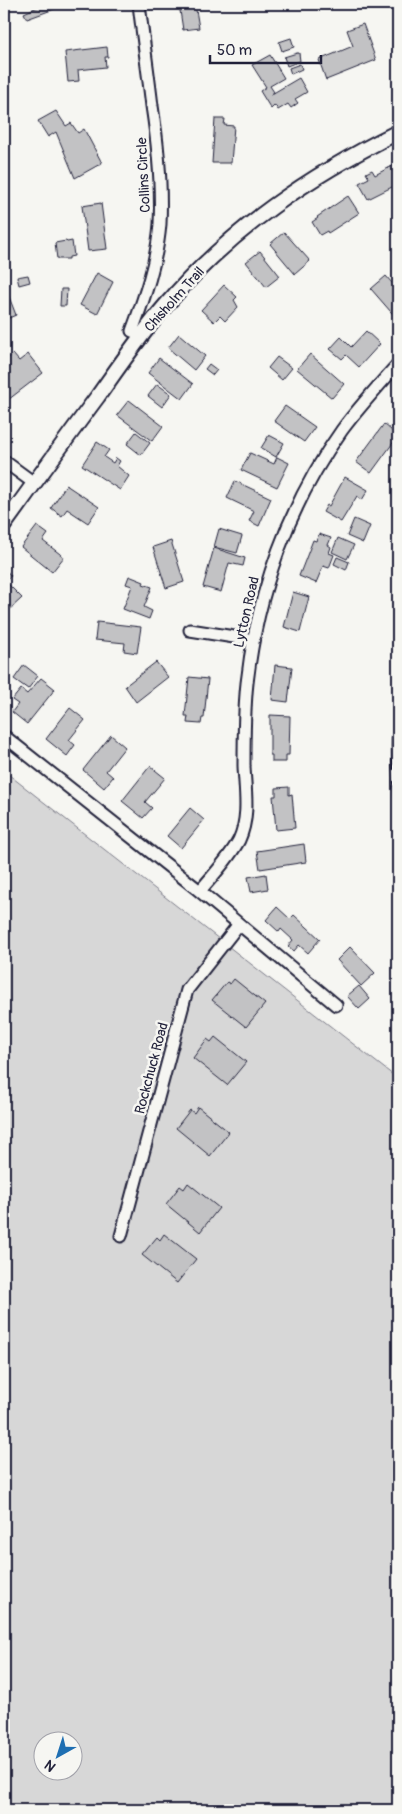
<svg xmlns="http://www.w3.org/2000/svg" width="402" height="1814" font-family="Pangolin,sans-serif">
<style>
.green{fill:#d7d7d7;stroke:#7c7c89;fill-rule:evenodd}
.building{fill:#c2c2c4;stroke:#22223b}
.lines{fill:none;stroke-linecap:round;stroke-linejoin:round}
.minor-casing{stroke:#22223b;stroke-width:15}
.tertiary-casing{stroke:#22223b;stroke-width:18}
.minor{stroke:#f6f6f2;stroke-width:11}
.tertiary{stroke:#f6f6f2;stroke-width:14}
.rail-casing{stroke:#22223b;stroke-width:5.5}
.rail{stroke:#f6f6f2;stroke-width:4;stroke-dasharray:11;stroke-linecap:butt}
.labels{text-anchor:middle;stroke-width:5;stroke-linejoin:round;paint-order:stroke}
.street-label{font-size:14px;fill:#22223b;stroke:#f6f6f2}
</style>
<rect width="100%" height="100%" fill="#f6f6f2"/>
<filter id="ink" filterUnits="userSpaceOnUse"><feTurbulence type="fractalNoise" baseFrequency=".02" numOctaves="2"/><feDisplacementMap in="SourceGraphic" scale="10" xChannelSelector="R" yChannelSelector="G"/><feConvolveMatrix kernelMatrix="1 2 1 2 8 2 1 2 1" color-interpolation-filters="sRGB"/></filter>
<g filter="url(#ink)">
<path class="green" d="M4,771L398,1079V1810H4ZM42,1742H72V1772H42Z"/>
<path class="building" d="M44,4H68L27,19L24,13Z
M179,4H195L199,28L183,30Z
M363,24L376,60L326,80L319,60L353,46L347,30Z
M291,38L294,47L282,51L279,42Z
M107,47L108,57H105L106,67L78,70L79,81L68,82L65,52Z
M297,53H299L300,61L287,66L284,57Z
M270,55L284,78L270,86L274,92L270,95L299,78L307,92L295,99L298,103L291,108L288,104L278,110L275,105L271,109L260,91L266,87L252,65Z
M300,64L302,69L291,74L289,68Z
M56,111L66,126L71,123L78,133L84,129L102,163L75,178L56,132L48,137L38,121Z
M215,119H225L224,125L234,126L231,163H212Z
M394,165L398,172V184L368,199L359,183L369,178L366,173L372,170L375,175Z
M348,196L359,213L328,233L327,231L320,235L312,222L318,218L317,217Z
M101,203L107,249L88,251L82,206Z
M284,232L310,261L295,274L270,244Z
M66,241L67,242L72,241L74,256L69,257V259H57L55,243Z
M260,251L280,276L266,287L246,262Z
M97,273L113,282L97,314L80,305Z
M28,275L30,282L19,285L17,277Z
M386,276L398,290V320L371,289Z
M4,284L16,315L4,320Z
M224,285L237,297L234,300L238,307L225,321L220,316L214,322L201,310Z
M61,289H67L66,306H60Z
M366,331L380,344L359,367L346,355L342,359L330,349L341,337L351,347Z
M179,334L205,356L194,370L168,348Z
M13,354L19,361L28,354L43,373L4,403V362Z
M310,354L344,384L332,398L297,369Z
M277,357L292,368L282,380L268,368Z
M159,358L193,384L182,399L148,373Z
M209,364L217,370L213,375L205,369Z
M157,384L171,394L162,407L148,396Z
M129,400L163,426L152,441L117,415Z
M285,406L315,427L304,442L274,421Z
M384,424L398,436L371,473L356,462Z
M136,432L150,443L141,455L127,444Z
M269,435L284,443L276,457L261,448Z
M97,442L109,450L104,457L113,463L116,458L120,461L117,466L129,476L120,490L82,465Z
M250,453L274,464L277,457L289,463L277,487L241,470Z
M345,477L368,490L362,500L357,496L341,522L323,512L327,505L329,506Z
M235,481L271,498L259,526L249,521L254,511L227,498Z
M66,485L99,507L88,523L67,509L62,516L51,508Z
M354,519L370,526L363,543L347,536Z
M37,526L48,534L43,541L64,557L52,572L21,547Z
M219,529L242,536L237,553L214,547Z
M319,534L331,538L328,545L331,547L329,553L334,555L329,568L323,566L316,583L299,576L313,540L316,541Z
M338,538L354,545L347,559L332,552Z
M171,541L184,582L166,588L153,547Z
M214,548L245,558L243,566L229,563L221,592L203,587Z
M337,557L349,562L346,570L334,564Z
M4,568L11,576L5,581L22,598L8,611L4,606Z
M129,576L144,582L143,584L152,587L144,607L152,611L149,619L123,609L132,586L126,584Z
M293,592L309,597L300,632L284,627Z
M97,622L141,627L137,653L124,651L125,643L95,640Z
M156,662L168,677L136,702L125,686Z
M24,665L38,676L28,689L14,679Z
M275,665L292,667L288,702L272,700Z
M189,677L208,679L204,718H202L201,724L187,723L188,716H185Z
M41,678L55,689L27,724L12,712L18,704L12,700L21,689L27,694Z
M70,708L85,720L69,740L75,745L67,756L46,739Z
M270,715L290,716L289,755H286V762H272V755H270Z
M111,735L125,747L106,771L113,777L104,788L83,770Z
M150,766L165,778L145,802L152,808L143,818L122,801Z
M289,787V795L292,794L295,828L276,830L273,796H276V788Z
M190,808L204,820L181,848L167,836Z
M304,844L306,862L260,869L257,851Z
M266,874L268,889L251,892L248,877Z
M277,907L290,919L294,915L320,939L308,953L299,945L294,951L288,946L293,940L281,929L279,932L266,920Z
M350,947L375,973L361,986L337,960Z
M234,979L265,1004L246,1027L212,1000L227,982L230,984Z
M359,986L370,999L359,1009L347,996Z
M215,1037L246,1062L227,1085L193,1058L207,1039L211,1042Z
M198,1107L229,1132L210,1156L176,1128L190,1110L194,1113Z
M188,1183L219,1208L200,1232L166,1204L180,1186L184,1189Z
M164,1234L196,1259L177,1283L142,1255L157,1237L160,1240Z"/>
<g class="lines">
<defs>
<path id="minor" d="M139,4C143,38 148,72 152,106C158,145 162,184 160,224C157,261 145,296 132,331L142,335
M4,461L34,483
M190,630L253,640
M4,736L196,888L336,1005
M200,891C213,875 229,859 239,840C250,816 245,791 244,766C244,738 244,710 247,683C257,593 289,504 342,430C359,407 379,385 398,364
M121,1236L187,990L239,924"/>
<path id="tertiary" d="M4,525C35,482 66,439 98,396C120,365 141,334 166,305C231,229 309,176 398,132"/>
</defs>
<use href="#minor" class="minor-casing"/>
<use href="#tertiary" class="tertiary-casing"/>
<use href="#minor" class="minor"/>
<use href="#tertiary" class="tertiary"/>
<defs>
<path id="rail" d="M398,682C392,725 392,767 398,810"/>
</defs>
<use href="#rail" class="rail-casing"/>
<use href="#rail" class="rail"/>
</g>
</g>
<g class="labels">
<g class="street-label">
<text transform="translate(143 175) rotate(-93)" y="5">Collins Circle</text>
<text transform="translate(174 299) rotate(-48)" y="5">Chisholm Trail</text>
<text transform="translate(246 612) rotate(-77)" y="5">Lytton Road</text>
<text transform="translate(151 1068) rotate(-75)" y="5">Rockchuck Road</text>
</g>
</g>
<rect width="402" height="1814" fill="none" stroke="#f6f6f2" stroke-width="20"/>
<rect x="10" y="10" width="382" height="1794" fill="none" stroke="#22223b" stroke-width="2" filter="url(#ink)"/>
<g transform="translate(58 1756) rotate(219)"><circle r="24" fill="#f6f6f2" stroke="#a1a1a9"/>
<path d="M0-4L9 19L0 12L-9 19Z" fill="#1f6fb2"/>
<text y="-8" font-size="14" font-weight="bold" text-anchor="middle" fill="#22223b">N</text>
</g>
<path d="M210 55v8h111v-8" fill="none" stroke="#22223b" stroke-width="2.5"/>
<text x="217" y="55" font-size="15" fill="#22223b" stroke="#f6f6f2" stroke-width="4" paint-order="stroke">50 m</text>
</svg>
